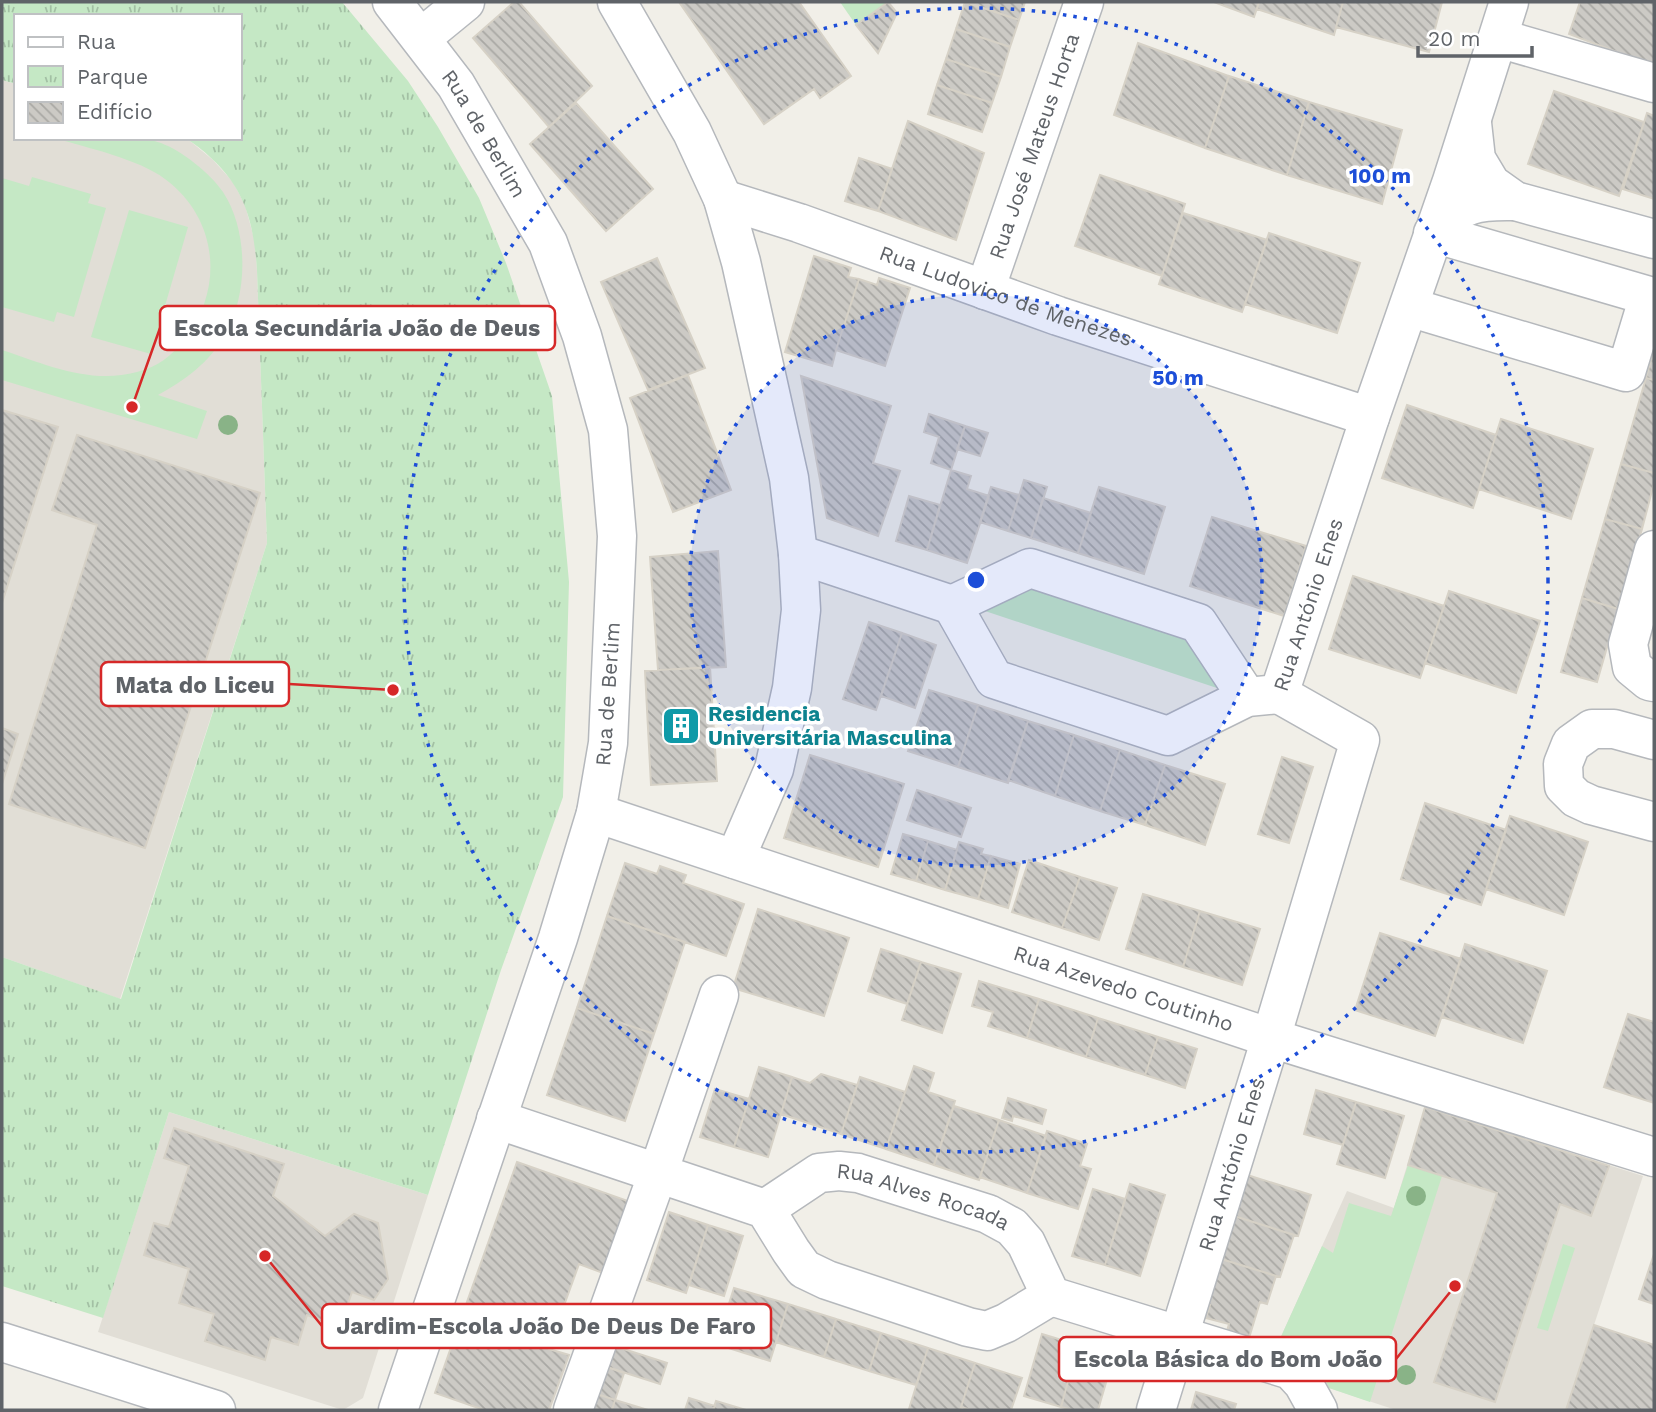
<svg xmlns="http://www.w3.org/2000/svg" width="1656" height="1412" font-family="'Work Sans',sans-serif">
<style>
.education{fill:#e1ded6}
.grass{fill:#c5e8c5}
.park{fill:url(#park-tufts)}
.building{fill:url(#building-back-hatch);stroke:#d6d1c6;stroke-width:2}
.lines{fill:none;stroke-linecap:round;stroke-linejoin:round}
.minor-casing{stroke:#b5b8bc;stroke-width:41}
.minor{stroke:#fff;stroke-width:38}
.tree{fill:#89b387}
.ring{fill:none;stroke:#1d4ed8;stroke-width:3.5;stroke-dasharray:3.5 7}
.labels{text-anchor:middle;stroke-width:7;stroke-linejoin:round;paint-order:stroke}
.street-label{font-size:21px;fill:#5f6368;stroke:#fff}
.culture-label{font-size:21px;font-weight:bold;fill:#0d838f;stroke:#fff;text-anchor:start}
.centre{fill:#1d4ed8;stroke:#fff;stroke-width:3.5}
.ring-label{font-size:21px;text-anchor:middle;font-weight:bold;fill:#1d4ed8;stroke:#fff;stroke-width:7;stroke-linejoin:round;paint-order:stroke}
.leader{fill:none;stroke:#d62828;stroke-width:2.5}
.callout-dot{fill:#d62828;stroke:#fff;stroke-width:2.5}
.callout{fill:#fff;stroke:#d62828;stroke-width:2.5}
.callout-label{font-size:23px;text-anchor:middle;font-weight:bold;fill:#5f6368}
</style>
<defs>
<pattern id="park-tufts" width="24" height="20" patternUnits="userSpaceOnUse" patternTransform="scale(1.75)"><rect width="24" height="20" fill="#c5e8c5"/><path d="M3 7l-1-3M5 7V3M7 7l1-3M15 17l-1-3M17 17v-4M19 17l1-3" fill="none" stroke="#a3c0a4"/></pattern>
<pattern id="building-back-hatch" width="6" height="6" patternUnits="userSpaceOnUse" patternTransform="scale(1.75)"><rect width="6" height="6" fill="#cccac5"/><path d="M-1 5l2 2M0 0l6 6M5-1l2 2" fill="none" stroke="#a9a8a4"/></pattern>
</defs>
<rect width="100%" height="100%" fill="#f1efe8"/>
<path class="education" d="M2,80L16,84V138H184L190,141L213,160L233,182L245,205L255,242L257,271L267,543L120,999L2,957Z
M1425,1107L1643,1176L1594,1325L1654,1345V1410H1396L1329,1388L1313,1352L1279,1341L1347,1191L1394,1208Z
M169,1112L428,1195L363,1398L343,1410L98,1332Z"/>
<path class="grass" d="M840,2H888L856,25Z
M55,138C73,138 91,138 108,138C126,138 144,137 161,143C182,151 210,173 223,192C249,232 248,295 225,335C210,362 184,381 158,395L207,411L197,439L2,380V350C45,364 90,385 137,372C157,367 172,356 184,340C225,289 218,218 165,179C139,159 87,148 55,138Z
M32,177L91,194L88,203L106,208L74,317L57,312L54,322L2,307V178L29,186Z
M129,210L188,227L151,354L91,337Z
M1029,583L1192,637L1223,690L976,608Z
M1408,1165L1442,1176L1370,1402L1329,1388L1313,1352L1279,1341L1322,1246L1333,1253L1349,1203L1391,1216Z
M1563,1244L1575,1248L1548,1331L1537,1328Z"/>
<path class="park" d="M2,2H342L408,81L438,127L479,198L506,263L552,396L569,582L563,797L501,970L428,1195L169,1112L103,1318L2,1286V957L121,999L267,543L257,271C254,225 246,190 211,158C203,150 194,143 184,138H240V16H16V84L2,80Z"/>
<path class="building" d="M514,2H519L592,86L549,127L473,38Z
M679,2H799L851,76L820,98L814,89L764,124Z
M888,2L897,13L878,53L856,25Z
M965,2L1019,20L1010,47L956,29Z
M966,2H1025L1019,20Z
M1214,2H1259L1254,17Z
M1259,2H1343L1334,35L1257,9Z
M1343,2H1442L1429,52L1336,27Z
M1580,2H1654V66L1569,34Z
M956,29L1010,47L1001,77L946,59Z
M1138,43L1229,76L1205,148L1114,115Z
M946,59L1001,77L992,103L937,85Z
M1229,76L1309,102L1287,175L1205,148Z
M937,85L992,103L982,132L928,114Z
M1554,91L1644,122L1619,196L1528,164Z
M1309,102L1402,130L1382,204L1287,175Z
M576,103L653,189L606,231L530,144Z
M1647,113L1654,116V199L1623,189Z
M908,121L984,153L956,240L878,211Z
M859,158L892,169L878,211L845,201Z
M1100,175L1185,204L1162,276L1075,246Z
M1183,213L1267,240L1242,312L1159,284Z
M1269,233L1360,263L1337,333L1245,304Z
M814,256L851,268L848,277L859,279L836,350L832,366L785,352Z
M657,258L705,368L648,390L601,282Z
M879,278L910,288L885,366L836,350L859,279L877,285Z
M1654,348V380L1646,378Z
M688,375L731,490L673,512L630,398Z
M801,376L891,406L873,463L900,471L878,536L827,518Z
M1646,378L1654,380V473L1621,464Z
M1407,405L1496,435L1473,508L1382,478Z
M2,410L58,427L2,603Z
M929,414L965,426L951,470L931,463L939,437L924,432Z
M1501,419L1593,449L1571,519L1479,489Z
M965,426L988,433L980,456L957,449Z
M77,435L260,493L145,848L9,804L97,525L52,510Z
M1621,464L1654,473V483L1642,529L1605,519Z
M951,470L971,476L967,489L989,496L967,563L927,550Z
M1024,480L1047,487L1031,538L1008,531Z
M991,487L1019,495L1008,531L980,522Z
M1099,487L1165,507L1144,574L1078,553Z
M909,496L940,505L927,550L896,541Z
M1043,498L1091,513L1078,553L1031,538Z
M1212,517L1306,546L1284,616L1190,586Z
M1605,519L1642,529L1618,609L1582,598Z
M718,551L726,667L658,670L650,557Z
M1353,576L1444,606L1420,678L1329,649Z
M1449,591L1540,621L1516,693L1425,663Z
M1582,598L1618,609L1597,682L1561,672Z
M869,622L902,633L876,710L843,699Z
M902,633L936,645L915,708L881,696Z
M710,667L717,781L651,785L645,671Z
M929,690L978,705L958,767L908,751Z
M978,705L1028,721L1008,783L958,767Z
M1028,721L1074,735L1055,796L1008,780Z
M2,728L18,734L2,784Z
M1074,735L1120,750L1100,811L1055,796Z
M1120,750L1165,765L1145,825L1100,811Z
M810,755L904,784L878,867L784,838Z
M1282,757L1313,767L1289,843L1258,834Z
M1165,765L1225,784L1205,845L1145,825Z
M917,790L971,808L961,837L907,820Z
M1425,803L1506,830L1481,905L1401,879Z
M1510,816L1588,842L1564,915L1486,889Z
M903,834L928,841L916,881L891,874Z
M928,841L957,850L945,890L916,881Z
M959,842L983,849L981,854L991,856L978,899L945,890Z
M991,856L1020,864L1008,908L978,899Z
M1029,860L1080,877L1062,928L1012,912Z
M625,863L657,874L660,866L686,875L683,883L744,904L726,956L607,916Z
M1080,877L1117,888L1099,940L1062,928Z
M1143,894L1200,911L1183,967L1126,949Z
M758,909L849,938L824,1016L733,988Z
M1200,911L1260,929L1242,985L1183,967Z
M607,916L685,942L654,1034L577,1008Z
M1380,933L1461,959L1435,1036L1355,1010Z
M1465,944L1547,971L1523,1043L1442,1017Z
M881,949L921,962L907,1004L868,991Z
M921,962L961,974L942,1033L902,1020Z
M979,981L1039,999L1027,1038L988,1026L993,1012L972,1006Z
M1039,999L1098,1018L1086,1057L1027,1038Z
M577,1008L654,1034L625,1121L547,1095Z
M1628,1014L1654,1022V1103L1604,1087Z
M1098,1018L1158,1037L1145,1075L1086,1057Z
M1158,1037L1197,1049L1185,1088L1145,1075Z
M914,1066L934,1073L928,1092L955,1101L934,1165L886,1149Z
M759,1067L792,1077L768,1157L734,1147Z
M821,1074L857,1085L841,1134L781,1114L792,1077L810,1083Z
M860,1077L905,1092L886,1149L841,1134Z
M715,1089L749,1099L734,1147L700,1137Z
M1316,1090L1356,1102L1343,1145L1304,1134Z
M1008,1098L1046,1110L1042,1124L1013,1116L1012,1121L1002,1118Z
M1356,1102L1404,1116L1385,1178L1337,1164Z
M954,1106L999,1120L979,1180L934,1165Z
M1425,1107L1609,1166L1591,1216L1560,1204L1495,1402L1434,1382L1497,1193L1408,1165Z
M999,1120L1046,1136L1027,1193L980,1177Z
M174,1128L284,1164L273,1196L325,1236L354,1214L378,1223L388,1279L374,1300L352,1292L340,1327L307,1315L298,1345L271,1337L265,1360L205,1341L214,1314L179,1303L189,1269L144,1255L154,1223L169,1227L189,1166L164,1158Z
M1047,1131L1087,1144L1080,1166L1091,1169L1078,1209L1027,1193Z
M517,1162L628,1201L603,1273L579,1264L554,1333L467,1302Z
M1244,1174L1311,1195L1298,1236L1231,1215Z
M1130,1184L1165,1195L1140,1276L1105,1265Z
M1093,1189L1125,1199L1105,1265L1072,1256Z
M669,1212L708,1225L686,1293L647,1280Z
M1231,1215L1294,1235L1280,1277L1218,1258Z
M708,1225L743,1236L724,1296L689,1285Z
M1654,1254V1304L1639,1299Z
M1218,1258L1276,1276L1267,1304L1260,1302L1249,1338L1227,1331L1229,1324L1206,1318L1210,1305L1204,1303Z
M734,1288L788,1304L770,1361L716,1344Z
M467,1302L554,1333L549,1349L569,1355L549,1410H484L435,1393Z
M788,1304L836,1319L824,1357L776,1342Z
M836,1319L881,1333L869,1371L824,1357Z
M1594,1325L1654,1345V1410H1566Z
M881,1333L928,1348L916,1385L869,1371Z
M1042,1334L1078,1345L1061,1407L1024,1396Z
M608,1344L667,1363L660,1384L601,1365Z
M1078,1345L1114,1355L1098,1410H1073L1061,1407Z
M928,1348L975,1363L960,1410H913L909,1409Z
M975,1363L1022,1378L1011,1410L994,1409V1410H971L961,1407Z
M601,1365L624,1373L615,1400L591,1392Z
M591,1392L615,1400L612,1410H586Z
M1196,1392L1236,1404L1234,1410H1191Z
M689,1398L715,1406L713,1410H685Z
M615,1400L648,1410H612Z
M716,1401L746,1410H713Z"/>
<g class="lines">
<defs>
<g id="minor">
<path id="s1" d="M392,2L456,85L548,243L582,336L608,430L617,536L608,743L596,813L558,938L398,1410"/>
<path d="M617,2L692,132L723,199L741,262L789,478L798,554L801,610L792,688L774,769L735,859"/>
<path d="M421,38L465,2"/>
<path d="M1498,38L1654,83"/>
<path d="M1472,123L1476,159L1491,184L1515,201L1654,239"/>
<path id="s2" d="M723,199L799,223L1058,316L1370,417"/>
<path id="s3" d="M985,290L1084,2"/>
<path d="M1409,307L1626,372L1649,296L1433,233C1462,203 1475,200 1515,201"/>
<path d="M1654,550L1628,644L1632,667L1649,681L1654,682"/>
<path d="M798,554L952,605"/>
<path d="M952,605L994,679L1168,736L1247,697L1279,694"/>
<path d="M952,605L1030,568L1198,623L1247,697"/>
<path id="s4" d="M1279,694L1370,417L1452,181L1509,2"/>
<path d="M1654,740L1614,729H1592L1571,744L1563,764L1564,786L1576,798L1591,805L1654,822"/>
<path id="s5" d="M596,813L1271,1038L1654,1157"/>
<path d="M496,1119L765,1209L791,1251L804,1269L827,1280L968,1327L987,1331L1006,1323L1051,1296"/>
<path id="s6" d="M765,1209L819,1173L839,1171L858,1173L988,1214L1012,1227L1026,1243L1051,1296L1291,1370L1303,1383L1318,1410"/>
<path d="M2,1342L216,1410"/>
<path d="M573,1410L658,1173L719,995"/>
<path id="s7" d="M1156,1410L1271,1038L1360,740L1279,694"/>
</g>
</defs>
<use href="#minor" class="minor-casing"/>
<use href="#minor" class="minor"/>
</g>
<g class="tree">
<circle cx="228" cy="425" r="10"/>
<circle cx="1416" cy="1196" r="10"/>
<circle cx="1406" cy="1375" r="10"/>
</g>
<circle cx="976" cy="580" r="286" fill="#1d4ed8" fill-opacity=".12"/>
<g class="ring">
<circle cx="976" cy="580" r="286"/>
<circle cx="976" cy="580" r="572"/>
</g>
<defs>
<symbol id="building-square" viewBox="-11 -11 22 22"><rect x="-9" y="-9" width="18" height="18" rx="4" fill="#0f9aa8" stroke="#fff"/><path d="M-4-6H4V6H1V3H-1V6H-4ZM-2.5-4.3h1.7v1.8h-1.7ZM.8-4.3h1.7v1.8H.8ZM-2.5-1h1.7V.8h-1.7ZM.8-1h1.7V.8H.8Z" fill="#fff"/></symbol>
</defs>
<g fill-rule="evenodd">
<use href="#building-square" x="659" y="704" width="44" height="44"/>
</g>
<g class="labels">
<g class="street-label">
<text dy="7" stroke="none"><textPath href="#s1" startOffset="161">Rua de Berlim</textPath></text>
<text dy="7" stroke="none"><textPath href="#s3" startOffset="152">Rua José Mateus Horta</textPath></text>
<text dy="7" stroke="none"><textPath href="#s2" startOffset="299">Rua Ludovico de Menezes</textPath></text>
<text dy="7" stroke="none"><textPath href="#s4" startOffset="94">Rua António Enes</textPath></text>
<text transform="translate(608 694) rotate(-86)" y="7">Rua de Berlim</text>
<text dy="7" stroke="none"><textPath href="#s5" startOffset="556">Rua Azevedo Coutinho</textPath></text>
<text dy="7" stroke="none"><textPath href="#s7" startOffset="257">Rua António Enes</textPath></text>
<text dy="7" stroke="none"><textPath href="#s6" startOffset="173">Rua Alves Rocada</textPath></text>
</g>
<g class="culture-label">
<text x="708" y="721">Residencia<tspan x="708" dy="24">Universitária Masculina</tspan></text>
</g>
</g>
<circle cx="976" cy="580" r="10" class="centre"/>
<g class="ring-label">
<text x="1380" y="183">100 m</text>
<text x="1178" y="385">50 m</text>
</g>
<path class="leader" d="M132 407L160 328M393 690L289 684M265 1256L322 1326M1455 1286L1396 1359"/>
<g class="callout-dot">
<circle cx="132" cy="407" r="7"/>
<circle cx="393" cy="690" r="7"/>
<circle cx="265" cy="1256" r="7"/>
<circle cx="1455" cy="1286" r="7"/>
</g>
<g class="callout">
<rect x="160" y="306" width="395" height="44" rx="7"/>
<rect x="101" y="662" width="188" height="44" rx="7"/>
<rect x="322" y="1304" width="449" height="44" rx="7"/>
<rect x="1059" y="1337" width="337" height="44" rx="7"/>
</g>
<g class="callout-label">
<text x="357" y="336">Escola Secundária João de Deus</text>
<text x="195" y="693">Mata do Liceu</text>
<text x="546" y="1334">Jardim-Escola João De Deus De Faro</text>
<text x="1228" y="1367">Escola Básica do Bom João</text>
</g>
<rect width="1656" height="1412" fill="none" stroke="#5f6368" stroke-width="7"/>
<rect x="14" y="14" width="228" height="126" fill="#ffffff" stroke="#bfc1c3" stroke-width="2"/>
<rect x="28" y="37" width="35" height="10" fill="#ffffff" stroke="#bfc1c3" stroke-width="2"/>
<text x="77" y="49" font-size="21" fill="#5f6368">Rua</text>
<rect x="28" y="66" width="35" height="21" fill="url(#park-tufts)" stroke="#bfc1c3" stroke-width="2"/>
<text x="77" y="84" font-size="21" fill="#5f6368">Parque</text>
<rect x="28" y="102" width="35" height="21" fill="url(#building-back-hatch)" stroke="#bfc1c3" stroke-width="2"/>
<text x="77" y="119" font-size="21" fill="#5f6368">Edifício</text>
<path d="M1418 46v10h114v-10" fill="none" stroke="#5f6368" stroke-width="3.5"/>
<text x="1428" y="46" font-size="21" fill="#5f6368" stroke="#ffffff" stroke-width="5" paint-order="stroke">20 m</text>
</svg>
